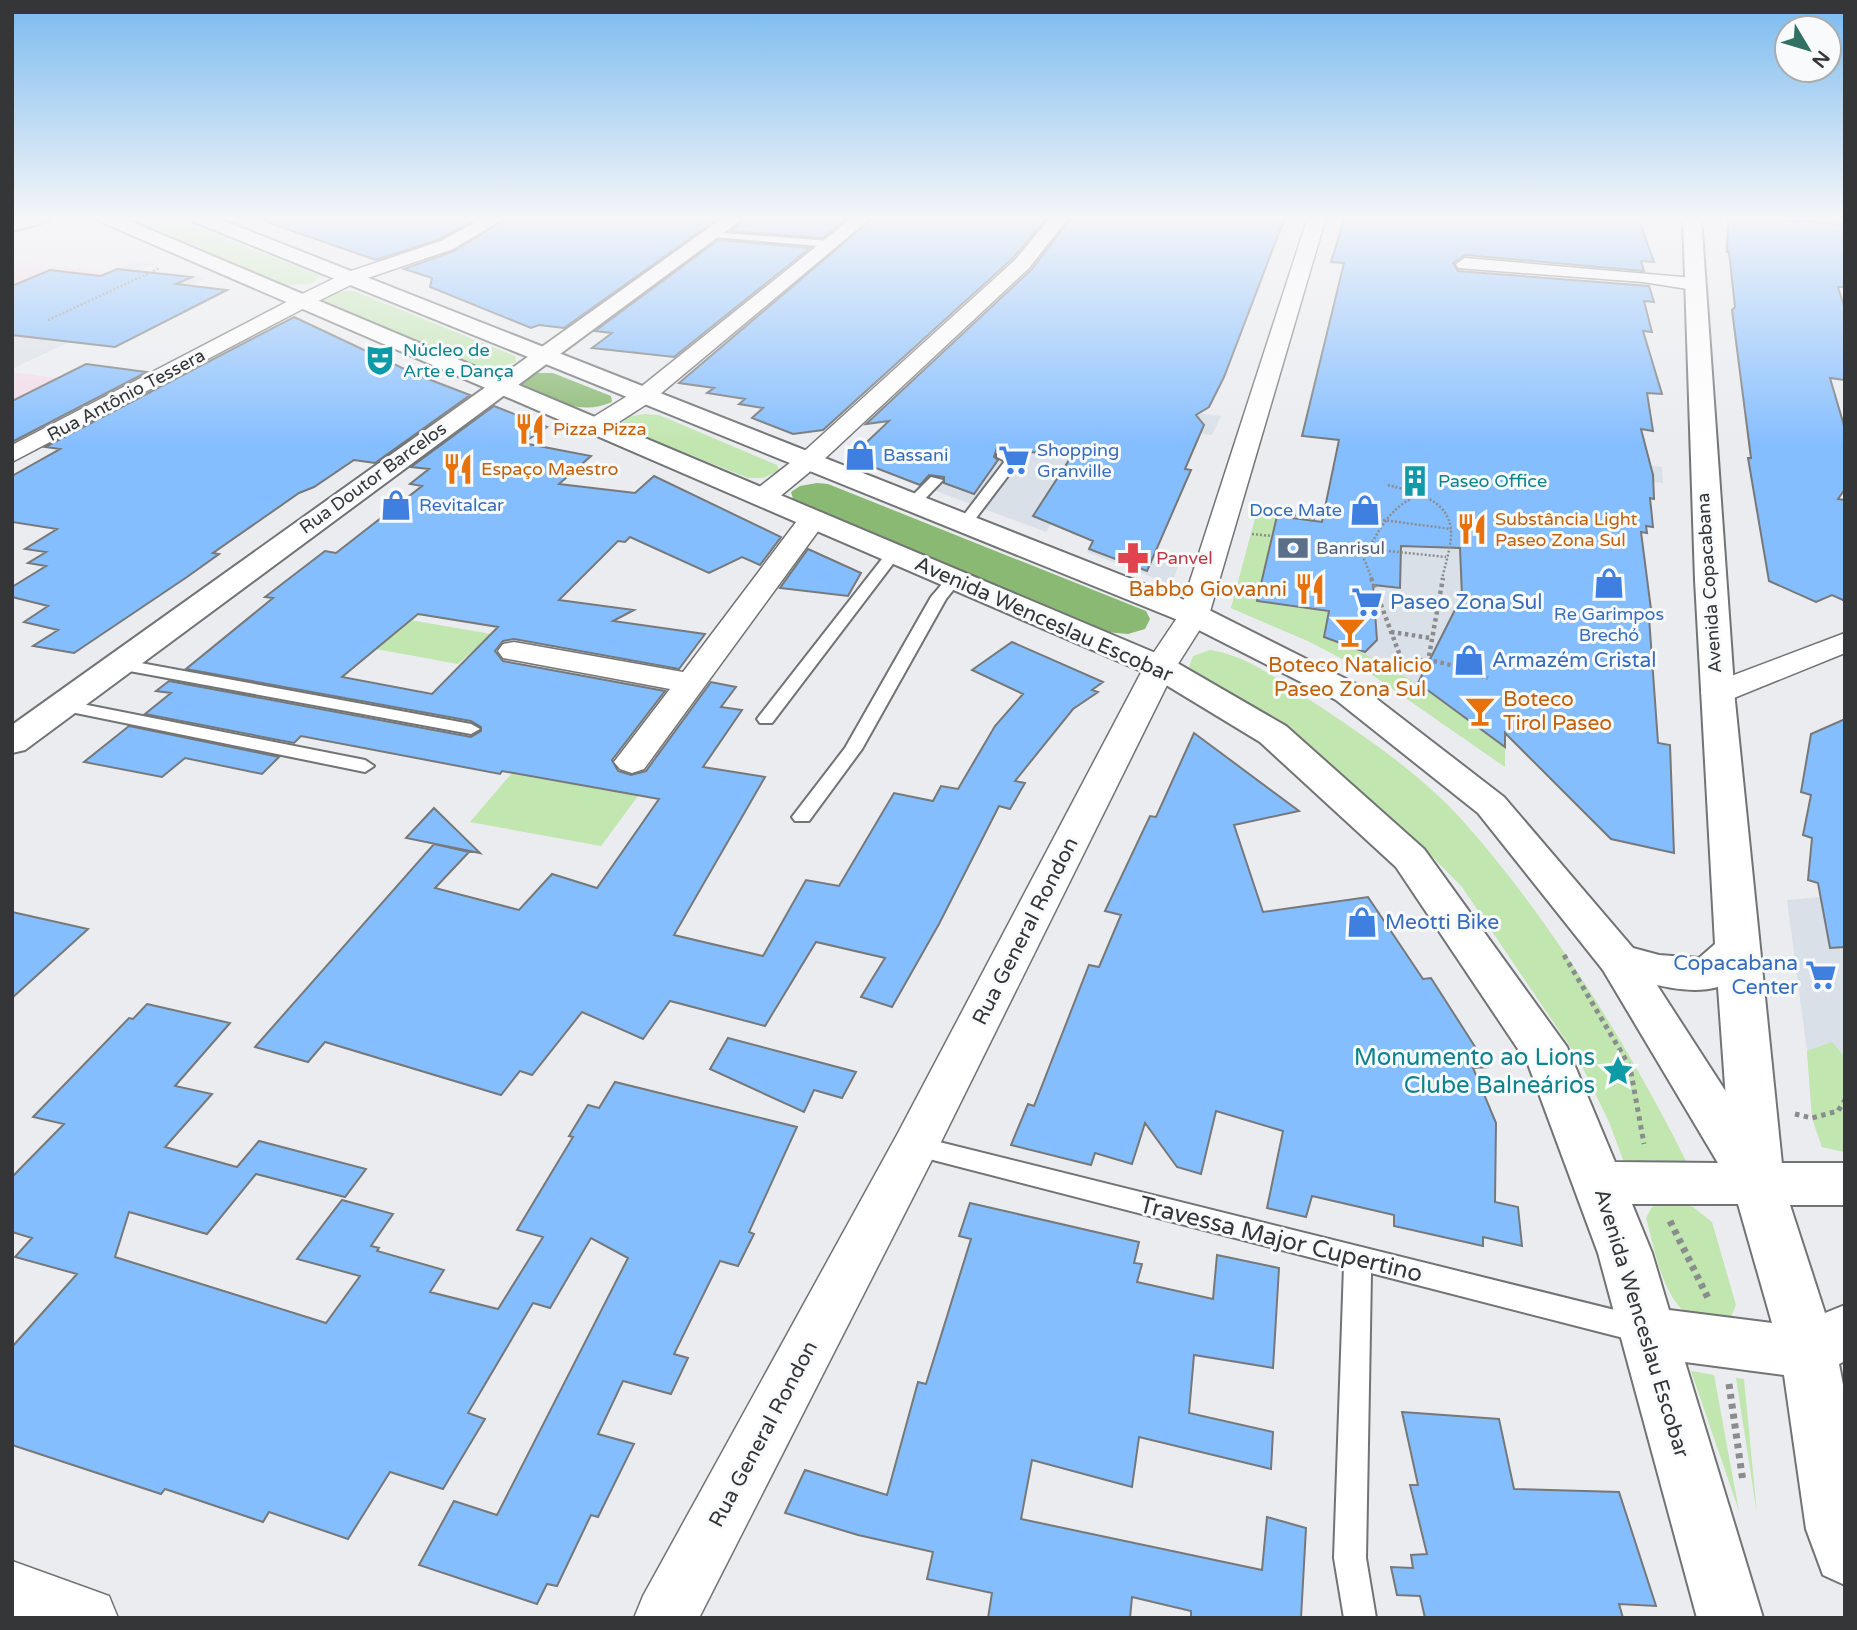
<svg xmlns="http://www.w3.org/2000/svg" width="1857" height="1630" font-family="'Varela Round',sans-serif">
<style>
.built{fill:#d9e0e7}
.education{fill:#f2dbe8}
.green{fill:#c1e6af}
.forest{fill:#89b972}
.building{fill:#85beff;stroke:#76787a;stroke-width:2;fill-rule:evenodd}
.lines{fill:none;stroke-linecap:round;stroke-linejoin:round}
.service-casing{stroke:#717374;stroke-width:4}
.minor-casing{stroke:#717374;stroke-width:3}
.tertiary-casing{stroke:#717374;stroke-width:4}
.secondary-casing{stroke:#717374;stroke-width:4}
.path-far3{stroke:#8b8c8e;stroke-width:2.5;stroke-dasharray:2 2;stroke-linecap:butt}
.path-far2{stroke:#8b8c8e;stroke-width:4.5;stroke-dasharray:3.5 3.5;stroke-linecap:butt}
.path-far1{stroke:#8b8c8e;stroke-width:5;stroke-dasharray:4.5 4.5;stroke-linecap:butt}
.path{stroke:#8b8c8e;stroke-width:7;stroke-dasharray:5 5;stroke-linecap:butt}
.service{fill:#fff;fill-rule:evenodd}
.minor{fill:#fff;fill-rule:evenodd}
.tertiary{fill:#fff;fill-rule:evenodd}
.secondary{fill:#fff;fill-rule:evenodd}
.labels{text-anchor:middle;stroke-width:6;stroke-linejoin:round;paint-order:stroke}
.far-culture-label{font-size:18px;fill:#0d838f;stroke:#f8fafc;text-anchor:start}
.far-street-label{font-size:18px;fill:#353637;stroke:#f8fafc}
.far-food-label{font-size:18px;fill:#c56008;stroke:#f8fafc;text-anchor:start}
.far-shop-label{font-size:18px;fill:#366cbe;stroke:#f8fafc;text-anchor:start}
.far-service-label{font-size:18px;fill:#4e5e75;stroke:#f8fafc;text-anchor:start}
.far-health-label{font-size:18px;fill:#be3a42;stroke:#f8fafc;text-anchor:start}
.food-label{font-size:21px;fill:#c56008;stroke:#f8fafc;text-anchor:end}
.shop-label{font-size:21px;fill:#366cbe;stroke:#f8fafc;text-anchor:start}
.street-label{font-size:21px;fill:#353637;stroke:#f8fafc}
.near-culture-label{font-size:24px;fill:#0d838f;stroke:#f8fafc;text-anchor:end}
.near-street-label{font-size:24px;fill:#353637;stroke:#f8fafc}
</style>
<rect width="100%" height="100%" fill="#ebecef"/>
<path class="built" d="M133,262L154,264L140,271L205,278L12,369V315Z
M996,387L1221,416L1212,435L1113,423L1046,532L920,485Z
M1473,445L1662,467L1663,483L1498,464L1505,767L1371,674L1310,642L1231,608L1259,504L1324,513L1337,453Z
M1097,533L1179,563L1172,585L1087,552Z
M1821,897L1845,898V1152L1822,1147L1812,1118L1807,1051L1787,900Z"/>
<path class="education" d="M12,261L110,272L12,315Z
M12,372L63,379L12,404Z"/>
<path class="green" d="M118,217H170L321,276L311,284L284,285Z
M337,291H354L515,356L516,362L498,368L480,367L323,302L324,296Z
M645,414L659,415L777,465L779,471L763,478H748L628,430L621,424L630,416Z
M1259,504L1279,507L1257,601L1328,611L1325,637C1396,664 1444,702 1505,747V767L1371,674L1310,642L1231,608Z
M410,620L491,634L458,664L376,649Z
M1210,650C1247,655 1281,682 1313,702C1363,735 1422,775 1462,820C1549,917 1630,1048 1688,1165L1651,1160L1625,1165L1609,1122L1579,1060L1462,887L1415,839L1329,764L1266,716L1194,673L1189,667L1193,656Z
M512,773L638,796L601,846L470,822Z
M1832,1042L1845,1057V1152L1822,1147L1812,1118L1807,1051Z
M1671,1200L1693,1207L1712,1222L1736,1305L1731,1317C1668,1340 1658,1260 1646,1218L1652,1207Z
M1691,1371L1714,1375L1739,1511Z
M1736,1378L1744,1379L1757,1514Z"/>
<path class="forest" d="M537,373H553L611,396L612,402C578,417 551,398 519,385L521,379Z
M817,483L828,484L1146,611L1150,619L1145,629L1128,634L1106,632L793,499L791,492L800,486Z"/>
<path class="building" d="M265,217H480L440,239L376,260L264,221Z
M509,217H720L564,328L539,325L531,328L430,287L432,278L404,269L454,251Z
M747,217H849L823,238L731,231Z
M874,217H1048L1013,258L823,430L793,434L752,418L763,408L739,404L745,399L707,393L714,388L679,383Z
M1072,217H1285L1224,377L1209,407L1196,415L1204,425L1185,469L1191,470L1147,571L1089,549L1093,541L1033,516L1071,457L997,448L994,457L998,460L974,494L944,483V477L929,475L920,485L850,458L889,421L866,424L1031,270Z
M1345,217H1638L1654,262L1641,261L1644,271L1465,255L1453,263L1458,271L1649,286L1654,302L1644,301L1652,332L1643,331L1662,394L1647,393L1653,431L1641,429L1653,475L1654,499L1650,498L1653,527L1646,526L1647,533L1641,532L1652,617H1649L1658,743L1670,745L1674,853L1611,839L1505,733V747L1418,683L1462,596L1460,548L1401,546L1400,588L1373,585L1377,640L1365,652L1324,637L1329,611L1257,601L1277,516L1322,522L1339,440L1302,436L1344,263L1331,262Z
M1728,217L1845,224V287H1838L1845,309V380L1830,378L1845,429V489L1838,499L1845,500V601L1832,595L1816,602L1769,581L1748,458H1751L1732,310L1735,307L1729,252H1727Z
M718,240L810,248L674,357L592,348L612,333L595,331Z
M117,269L192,277L176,284L227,290L115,347L12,335V286L50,270L101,276Z
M294,317L415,374L470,395L375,463L354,460L314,487L299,493L213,553L219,554L187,577L74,653L33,646L58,630L24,622L48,606L12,597V587L46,566L28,563L46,552L25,549L57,529L12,522V476L60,449L45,447Z
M86,364L147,372L12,442V401Z
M494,406L547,427L523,443L591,456L559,484L635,493L654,476L781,537L760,565L742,557L709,573L630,537L625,542L618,541L559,600L634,610L613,621L705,634L679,669L514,639L503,641L495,651L503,661L665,691L612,760L618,771L631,775L646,771L711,682L736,687L721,707L742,710L703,767L765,777L674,935L763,956L806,880L839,886L894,793L933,801L941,786L958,789L995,726L1023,694L972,670L1012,642L1103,682L1092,690L1098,692L1073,709L1015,781L1025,783L1010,809L999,806L939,924L892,1007L861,997L885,958L816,942L765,1026L670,1001L643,1039L582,1012L532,1075L520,1071L501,1095L325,1042L308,1062L255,1047L434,844L469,852L435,888L519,910L552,874L597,888L659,799L502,771L500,774L301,736L294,743L145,714L171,693L156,691L169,681L471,737L481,731V727L471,721L186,669L273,598L265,597L325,551L336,553L422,486L410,484L429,469L411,467ZM418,614L498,627L432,694L342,677Z
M808,549L861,573L848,596L780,588Z
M1845,719V947L1830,948L1818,883L1808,880L1812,838L1803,835L1811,795L1801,792L1811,734Z
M129,726L279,757L262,774L185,758L162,777L84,762Z
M1194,733L1299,811L1234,825L1263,912L1368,897L1423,979L1431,978L1488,1067L1473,1068L1496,1123L1495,1202L1518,1207L1522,1246L1483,1237V1246L1394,1226V1215L1312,1196L1306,1217L1267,1208L1283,1131L1216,1111L1201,1174L1177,1167L1145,1123L1132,1164L1095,1153L1091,1165L1011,1145L1028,1104L1034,1106L1089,965L1099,967L1121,915L1105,911L1150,816L1156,817Z
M434,808L480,853L406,838Z
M12,912L88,929L12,998Z
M147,1004L230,1023L175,1086L212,1094L165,1147L237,1167L259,1141L366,1169L345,1197L256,1174L207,1234L129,1212L115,1257L326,1323L360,1276L297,1259L342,1200L393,1214L371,1246L379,1248L377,1251L444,1270L430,1292L498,1309L543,1237L517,1230L573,1137L569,1136L588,1105L599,1108L615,1082L797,1127L749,1232L754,1234L738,1266L720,1261L674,1354L688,1358L671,1394L623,1381L598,1434L634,1444L598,1517L591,1515L557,1586L547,1584L537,1604L419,1565L454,1501L497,1515L628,1258L591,1238L550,1308L533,1303L468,1413L485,1419L443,1489L390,1472L348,1539L269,1512L263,1522L165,1489L161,1494L12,1445V1347L77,1274L15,1257L32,1238L12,1232V1177L64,1124L33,1117L129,1018L133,1019Z
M728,1038L796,1056L856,1072L842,1098L814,1090L804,1112L710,1069Z
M970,1203L1139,1242L1134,1263L1142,1264L1137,1282L1213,1299L1217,1255L1279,1268L1273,1368L1194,1355L1189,1413L1273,1432L1271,1469L1139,1437L1132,1487L1032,1460L1021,1519L1262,1570L1267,1517L1306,1528L1301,1618H1191V1611L1132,1597L1130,1618H988L992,1593L927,1579L933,1552L858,1535L785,1513L805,1470L887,1495L918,1382L926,1384L971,1239L959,1236Z
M1402,1412L1499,1419L1514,1489L1619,1492L1656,1606L1619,1604L1623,1618H1425L1420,1596L1397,1595L1391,1567L1413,1568L1411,1555L1427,1554L1410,1485H1418Z"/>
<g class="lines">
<defs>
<path id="service" d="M710,232L831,241L836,244L831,247L713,237Z
M997,451H1007L1020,460L970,526H960V520L1005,461L997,457Z
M931,477L943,480L919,505H909V499Z
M894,549L899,550V556L772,723H760L757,719L760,715L889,550Z
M954,574L962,579L946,599L862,749L809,821H795L792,817L845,748L931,597L949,576Z
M119,659L471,724L480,729L471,734L113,668L111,664Z
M62,700L365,760L374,766L365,772L56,709L53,705Z
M915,1136L1643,1317L1653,1321L1657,1330L1653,1339L1643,1343L1371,1273L1366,1558L1376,1618H1344L1334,1558L1344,1266L906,1153L903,1146L906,1139Z"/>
<path id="minor" d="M485,217H507L453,249L359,281L312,304L12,462V445L298,296L345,273L441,241Z
M853,217H872L653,400L605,431H587L584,426L587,421L637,390Z
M1051,217H1069L1029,268L818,465L772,503H754L750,497L754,491L800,455L1015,260Z
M1308,217H1326L1209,615L1176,667L939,1146L699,1618H634L643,1596L898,1133L1144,667L1179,615Z
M1465,258L1694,278L1704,284L1694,290L1643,282L1458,268L1456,264Z
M813,511L823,513L827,519L644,769L632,773L620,769L614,762L670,689L514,660L503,658L498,651L503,644L514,642L683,672L803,513Z
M1845,633V653L1729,700L1717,703L1705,700L1701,693L1705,686Z
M12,1561L109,1596L118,1618H12Z"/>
<path id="tertiary" d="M724,217H745L25,750L12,753V725Z
M1683,217H1701L1735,701L1784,1184L1776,1199L1758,1205L1740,1199L1732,1184L1718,987C1682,997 1637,979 1603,970L1596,959L1603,948L1618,944L1659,955L1699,958L1715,944L1695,580Z"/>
<path id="secondary" d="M24,217H52L49,221L12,231V220Z
M96,217H120L1172,660L1286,726L1424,849L1567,1047L1615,1162L1718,1163L1603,970L1478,813L1336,700L1183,622L192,221L189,217H214L1205,608L1360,686L1504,797L1633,948L1772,1163H1845V1205H1790L1825,1313L1845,1305V1361L1839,1364L1845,1395V1585L1823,1575L1806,1529L1784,1375L1685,1362L1763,1618H1697L1598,1253L1528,1064L1396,867L1260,742L1148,674L99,221ZM1632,1204H1738L1772,1323L1669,1310L1652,1253Z"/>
</defs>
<use href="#service" class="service-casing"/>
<use href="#minor" class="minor-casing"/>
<use href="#tertiary" class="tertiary-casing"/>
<use href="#secondary" class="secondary-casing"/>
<path class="path-far3" d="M48,320L160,268
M12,336L16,335
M1388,485C1413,492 1448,498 1451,530C1452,545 1445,565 1442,579
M1258,511L1314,518L1313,521
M1383,520L1451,529
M1252,534L1272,536
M1369,549L1446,557
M1372,579L1364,559C1378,530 1390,506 1421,494"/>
<path class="path-far2" d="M1371,578L1402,661
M1360,594L1377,596
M1391,632L1431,638
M1429,656L1443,578
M1373,673C1413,649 1448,663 1488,678"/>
<path class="path-far1" d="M1564,955L1630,1067L1644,1144
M1795,1114L1812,1118L1838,1111L1845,1100"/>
<path class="path" d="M1670,1221L1708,1298
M1729,1384L1743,1482"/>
<use href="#service" class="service"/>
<use href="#minor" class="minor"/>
<use href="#tertiary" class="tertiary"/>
<use href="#secondary" class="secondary"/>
</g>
<linearGradient id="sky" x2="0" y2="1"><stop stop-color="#79baef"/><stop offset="0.49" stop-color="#f6f6f8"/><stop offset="1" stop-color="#f6f6f8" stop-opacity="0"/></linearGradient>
<rect width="1857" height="445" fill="url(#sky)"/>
<defs>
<symbol id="theatre-bare" viewBox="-9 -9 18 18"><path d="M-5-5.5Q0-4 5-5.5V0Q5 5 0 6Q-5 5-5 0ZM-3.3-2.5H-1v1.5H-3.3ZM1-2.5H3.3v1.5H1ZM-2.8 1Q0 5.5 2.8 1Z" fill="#0f9aa8" stroke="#f8fafc" stroke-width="2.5" paint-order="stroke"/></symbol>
<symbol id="restaurant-bare" viewBox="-9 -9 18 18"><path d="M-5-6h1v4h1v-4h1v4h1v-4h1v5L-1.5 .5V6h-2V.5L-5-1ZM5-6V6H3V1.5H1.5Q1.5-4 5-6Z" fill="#e8710a" stroke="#f8fafc" stroke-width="2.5" paint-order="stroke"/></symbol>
<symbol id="shop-bare" viewBox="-9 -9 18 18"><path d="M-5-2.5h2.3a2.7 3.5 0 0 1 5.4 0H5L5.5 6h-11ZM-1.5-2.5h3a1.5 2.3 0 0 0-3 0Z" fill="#3f7fe0" stroke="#f8fafc" stroke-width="2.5" paint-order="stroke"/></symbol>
<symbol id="supermarket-bare" viewBox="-9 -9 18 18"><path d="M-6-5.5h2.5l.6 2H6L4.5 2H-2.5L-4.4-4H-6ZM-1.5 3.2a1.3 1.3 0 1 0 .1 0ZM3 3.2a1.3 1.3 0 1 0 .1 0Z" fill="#3f7fe0" stroke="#f8fafc" stroke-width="2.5" paint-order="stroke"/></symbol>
<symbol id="building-bare" viewBox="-9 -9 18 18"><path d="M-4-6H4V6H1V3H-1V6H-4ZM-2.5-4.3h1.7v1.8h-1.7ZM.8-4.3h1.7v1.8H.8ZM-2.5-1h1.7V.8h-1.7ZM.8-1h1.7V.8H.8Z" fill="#0f9aa8" stroke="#f8fafc" stroke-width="2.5" paint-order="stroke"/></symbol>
<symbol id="bank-bare" viewBox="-9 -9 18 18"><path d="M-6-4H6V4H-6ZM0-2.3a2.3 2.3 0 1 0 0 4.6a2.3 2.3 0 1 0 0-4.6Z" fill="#5c6f8a" stroke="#f8fafc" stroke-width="2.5" paint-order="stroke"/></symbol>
<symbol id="pharmacy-bare" viewBox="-9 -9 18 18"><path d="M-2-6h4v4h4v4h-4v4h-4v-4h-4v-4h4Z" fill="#e0444e" stroke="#f8fafc" stroke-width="2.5" paint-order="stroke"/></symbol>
<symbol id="bar-bare" viewBox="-9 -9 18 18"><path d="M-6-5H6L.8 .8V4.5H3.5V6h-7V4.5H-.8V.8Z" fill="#e8710a" stroke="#f8fafc" stroke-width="2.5" paint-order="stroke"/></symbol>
<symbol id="sight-bare" viewBox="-9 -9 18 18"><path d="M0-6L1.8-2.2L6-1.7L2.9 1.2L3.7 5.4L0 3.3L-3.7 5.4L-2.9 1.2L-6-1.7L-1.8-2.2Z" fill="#0f9aa8" stroke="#f8fafc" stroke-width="2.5" paint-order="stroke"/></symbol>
</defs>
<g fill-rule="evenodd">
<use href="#theatre-bare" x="358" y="338" width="44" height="44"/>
<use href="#restaurant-bare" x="508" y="407" width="44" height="44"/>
<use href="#shop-bare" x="838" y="433" width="44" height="44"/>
<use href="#supermarket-bare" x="992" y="438" width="44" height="44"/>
<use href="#restaurant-bare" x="436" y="447" width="44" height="44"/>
<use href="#building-bare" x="1393" y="459" width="44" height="44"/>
<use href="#shop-bare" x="374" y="483" width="44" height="44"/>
<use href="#shop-bare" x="1343" y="488" width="44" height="44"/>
<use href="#restaurant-bare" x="1450" y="507" width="44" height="44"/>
<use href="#bank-bare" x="1271" y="526" width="44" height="44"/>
<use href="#pharmacy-bare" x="1111" y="536" width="44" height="44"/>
<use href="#shop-bare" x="1587" y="561" width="44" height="44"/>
<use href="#restaurant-bare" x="1288" y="567" width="44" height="44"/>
<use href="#supermarket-bare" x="1345" y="580" width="44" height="44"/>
<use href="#bar-bare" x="1328" y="610" width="44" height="44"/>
<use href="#shop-bare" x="1447" y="638" width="44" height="44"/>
<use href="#bar-bare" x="1458" y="689" width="44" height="44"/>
<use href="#shop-bare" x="1340" y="900" width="44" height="44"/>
<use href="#supermarket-bare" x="1799" y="953" width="44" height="44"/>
<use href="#sight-bare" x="1596" y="1049" width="44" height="44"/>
</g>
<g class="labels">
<g class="far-culture-label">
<text x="403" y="356">Núcleo de<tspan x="403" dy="21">Arte e Dança</tspan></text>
<text x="1438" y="487">Paseo Office</text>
</g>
<g class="far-street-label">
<text transform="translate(126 395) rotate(-28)" y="6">Rua Antônio Tessera</text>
<text transform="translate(373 478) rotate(-36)" y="6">Rua Doutor Barcelos</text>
<text transform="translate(1709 583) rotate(-94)" y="6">Avenida Copacabana</text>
</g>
<g class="far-food-label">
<text x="553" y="435">Pizza Pizza</text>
<text x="481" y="475">Espaço Maestro</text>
<text x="1495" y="525">Substância Light<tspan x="1495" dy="21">Paseo Zona Sul</tspan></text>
</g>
<g class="far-shop-label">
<text x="1037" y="456">Shopping<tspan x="1037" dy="21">Granville</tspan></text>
<text x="883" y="461">Bassani</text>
<text x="419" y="511">Revitalcar</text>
<text x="1342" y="516" text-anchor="end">Doce Mate</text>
<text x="1609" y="620" text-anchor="middle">Re Garimpos<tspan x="1609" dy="21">Brechó</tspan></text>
</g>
<g class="far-service-label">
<text x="1316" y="554">Banrisul</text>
</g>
<g class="far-health-label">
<text x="1156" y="564">Panvel</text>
</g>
<g class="food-label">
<text x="1287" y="596">Babbo Giovanni</text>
<text x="1350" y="672" text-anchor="middle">Boteco Natalicio<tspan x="1350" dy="24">Paseo Zona Sul</tspan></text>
<text x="1503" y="706" text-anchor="start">Boteco<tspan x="1503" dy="24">Tirol Paseo</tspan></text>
</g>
<g class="shop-label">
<text x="1390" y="609">Paseo Zona Sul</text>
<text x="1492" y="667">Armazém Cristal</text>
<text x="1385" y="929">Meotti Bike</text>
<text x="1798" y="970" text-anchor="end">Copacabana<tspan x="1798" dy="24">Center</tspan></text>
</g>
<g class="street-label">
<text transform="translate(1044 619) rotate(24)" y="7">Avenida Wenceslau Escobar</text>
<text transform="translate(1025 931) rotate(-63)" y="7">Rua General Rondon</text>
<text transform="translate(1642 1323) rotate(73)" y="7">Avenida Wenceslau Escobar</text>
<text transform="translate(763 1434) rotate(-62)" y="7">Rua General Rondon</text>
</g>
<g class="near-culture-label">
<text x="1595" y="1065">Monumento ao Lions<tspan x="1595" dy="28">Clube Balneários</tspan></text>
</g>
<g class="near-street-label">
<text transform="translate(1281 1239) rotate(14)" y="8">Travessa Major Cupertino</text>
</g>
</g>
<rect width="1857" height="1630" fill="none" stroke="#353637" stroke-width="28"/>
<g transform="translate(1808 49) rotate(128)"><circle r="33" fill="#f8fafc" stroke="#aaacad" stroke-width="2"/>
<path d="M0-5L12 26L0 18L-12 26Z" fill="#307161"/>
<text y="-10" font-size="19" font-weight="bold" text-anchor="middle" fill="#353637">N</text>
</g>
</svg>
